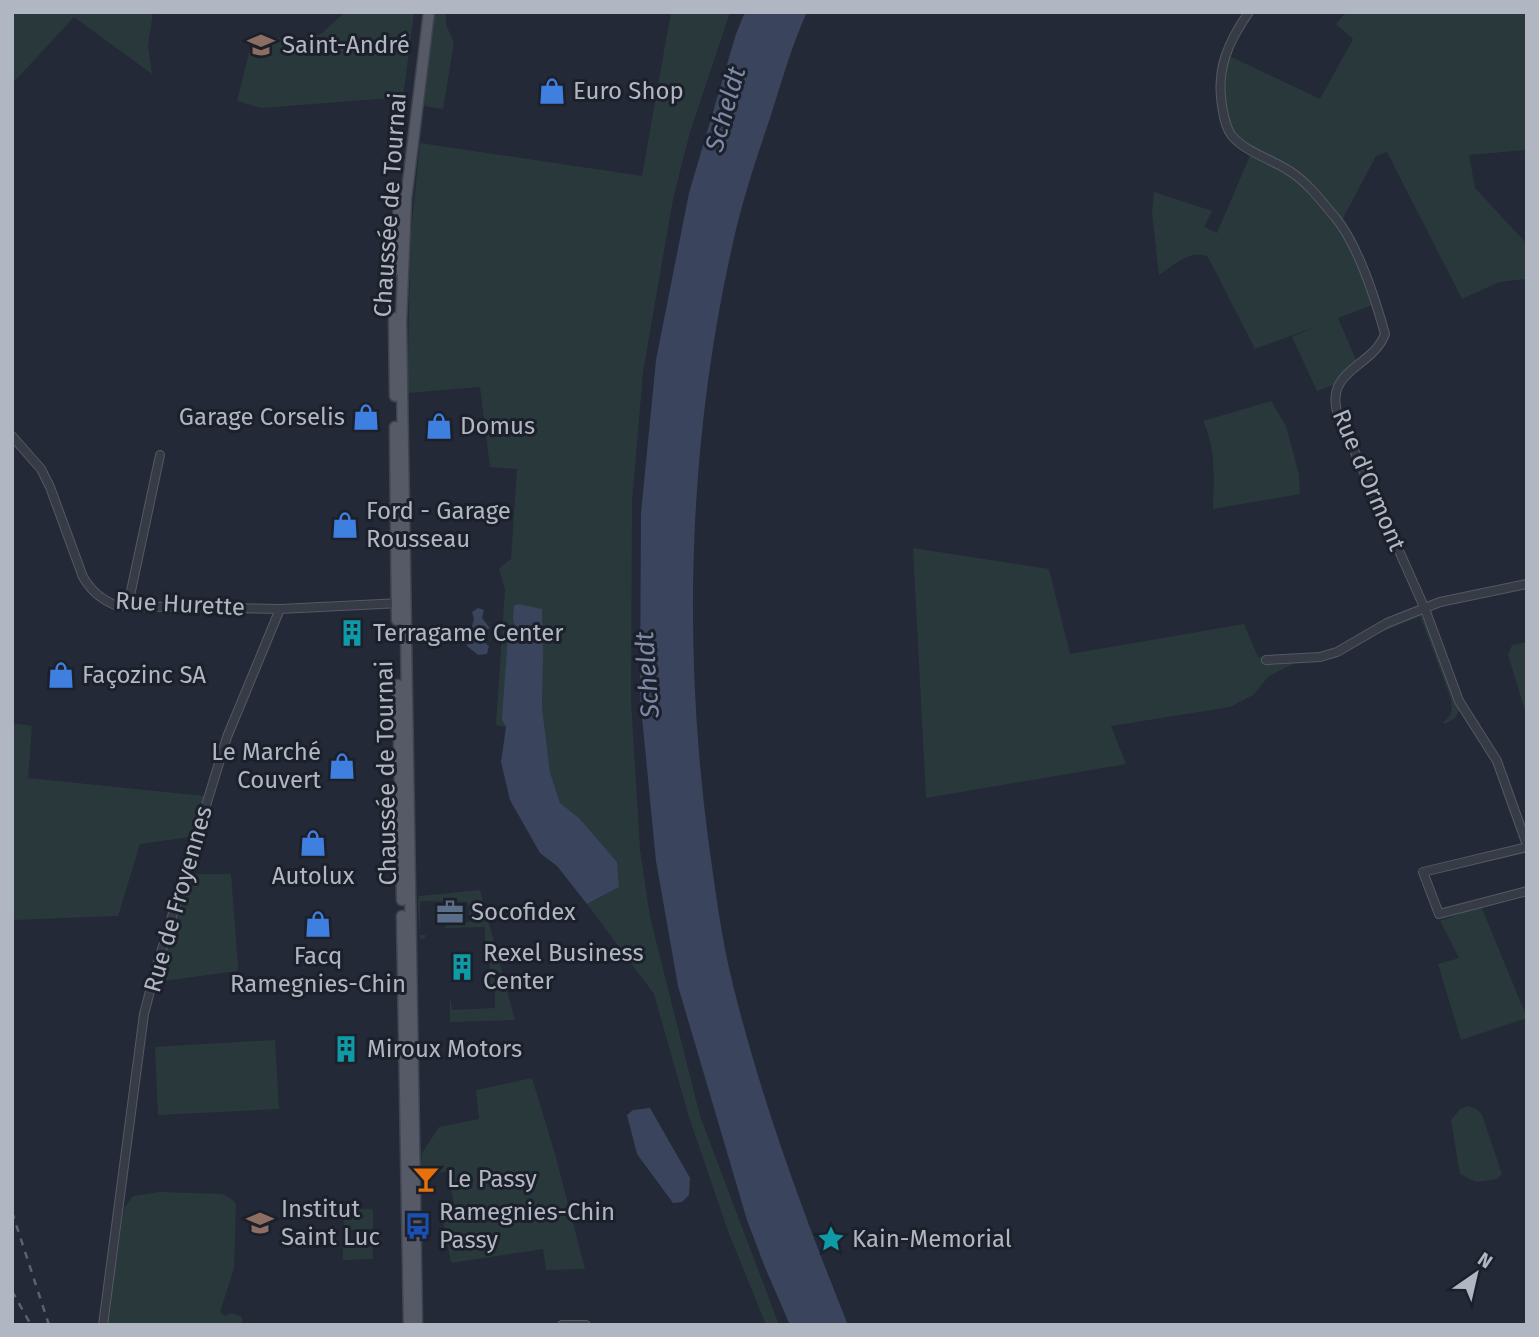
<svg xmlns="http://www.w3.org/2000/svg" width="1539" height="1337" font-family="'Fira Sans',sans-serif">
<style>
.green{fill:#29393b}
.water{fill:#3a455d}
.lines{fill:none;stroke-linecap:round;stroke-linejoin:round}
.minor-casing{stroke:#545964;stroke-width:10}
.major-casing{stroke:#404450;stroke-width:13}
.minor{stroke:#373b46;stroke-width:8}
.major{stroke:#555a66;stroke-width:10}
.rail{stroke:#5b616f;stroke-width:2.5;stroke-dasharray:7 7;stroke-linecap:butt}
.labels{text-anchor:middle;stroke-width:6;stroke-linejoin:round;paint-order:stroke}
.poi-label{font-size:24px;fill:#b1b6c3;stroke:#1c202b;text-anchor:start}
.street-label{font-size:24px;fill:#b1b6c3;stroke:#1c202b}
.water-label{font-size:26px;font-style:italic;fill:#7c8aa8;stroke:#1c202b}
</style>
<rect width="100%" height="100%" fill="#232936"/>
<path class="green" d="M12,12H153L148,46L152,74L74,17L12,84Z
M345,12H414L403,97L261,108L237,101L253,37L302,39L321,34Z
M435,12H446V25L454,42L443,109L424,106Z
M671,12H730L690,132L673,199L643,372L632,502L631,700L640,850L650,917L700,1116L779,1325H766L728,1231L689,1117L654,994L587,904L619,887L617,863L579,818L560,803L550,772L542,707L543,659L515,625L508,635L507,649L506,727L496,725L505,590L499,568L511,559L517,469L490,467L480,387L407,393L411,234L420,143L642,176Z
M1346,12H1527V150L1469,155L1475,188L1527,244V279L1499,282L1462,299L1387,152L1376,156L1342,220L1375,304L1338,318L1356,360L1333,385L1317,391L1292,337L1315,327L1255,349L1208,257C1191,248 1173,266 1159,275L1152,213L1154,192L1212,211L1204,227L1217,233L1252,151L1307,182C1289,170 1241,146 1231,130C1218,108 1224,78 1227,55L1320,99L1353,39L1336,24Z
M1271,401L1286,426L1299,475L1300,494L1213,509C1214,479 1216,448 1203,421Z
M913,548L1049,569L1070,654L1244,624L1258,657L1291,654L1295,663L1269,676L1253,695L1230,707L1111,726L1126,764L926,798Z
M1420,613L1433,639L1459,710L1456,717L1445,724L1443,722C1453,716 1452,709 1451,699L1420,616L1370,637L1387,624Z
M1527,642V717L1508,655L1512,645Z
M12,723L32,726L28,778L204,796L190,837L140,844L118,916L12,920Z
M189,874H231L238,967L237,971L156,982Z
M480,890L515,1020L450,1022V995L452,1010L495,1008V987L490,984L489,949L485,948V927L446,928V924L470,922L468,902L420,901V935H426L425,938L420,939L418,901L419,896Z
M1481,906L1527,1018L1461,1040L1438,964L1459,958L1440,921Z
M275,1040L279,1109L158,1115L155,1047Z
M532,1078L555,1154L585,1269L546,1270L543,1249L451,1263L443,1221L456,1216L448,1171L420,1176L422,1153L439,1127L479,1119L476,1090Z
M1468,1106L1478,1110L1482,1115L1502,1174L1497,1179L1476,1182L1460,1174L1451,1120L1460,1109Z
M160,1192L222,1194L233,1200L236,1204L234,1268L220,1312L225,1316L231,1313L242,1317V1325H107L124,1208L133,1196Z
M370,1209L373,1210V1229L344,1230L343,1210Z
M343,1240H372L373,1259L343,1260Z"/>
<path class="water" d="M745,12H807C791,47 781,84 769,121C756,159 743,199 734,238C689,435 682,638 708,838C715,887 721,937 733,985C762,1102 803,1213 848,1325H790L764,1265L747,1220L678,986L656,861L640,696L641,513L656,360L689,193L736,34Z
M518,604L542,609L543,659L542,707L550,772L560,803L579,818L617,862L619,887L587,904L557,866L540,853L510,800L501,762L506,727L502,719L508,635L515,625L513,619L514,606Z
M478,608L484,610L482,618L490,628L484,631L481,640L489,646L487,654L478,655L467,646L474,619L472,612Z
M650,1108L690,1178L689,1195L682,1202L673,1203L637,1154L627,1115L633,1110Z"/>
<g class="lines">
<defs>
<path id="minor" d="M1249,12C1228,42 1216,69 1222,106C1224,116 1225,127 1232,136C1247,153 1272,159 1291,172C1308,183 1322,202 1335,217C1359,246 1375,298 1385,334C1373,367 1326,369 1337,412L1425,609L1459,701L1497,761L1527,845
M12,436L41,469L50,487L83,577C92,592 101,599 117,606L280,609
M128,605L160,455
M1266,660L1320,657L1337,652L1387,623L1440,602L1527,584
M1527,847L1423,872L1439,914L1527,891
M103,1325L144,1014L155,972L227,737L280,609L401,603
M562,1325H586"/>
<path id="major" d="M395,270L399,203
M394,318L395,396
M395,427L397,620
M398,685L402,900
M402,916L409,1325
M417,1325L401,322L406,199L429,12"/>
</defs>
<use href="#minor" class="minor-casing"/>
<use href="#major" class="major-casing"/>
<use href="#minor" class="minor"/>
<use href="#major" class="major"/>
<path class="rail" d="M12,1212L49,1325
M12,1291L31,1325"/>
</g>
<defs>
<symbol id="school-bare" viewBox="-9 -9 18 18"><path d="M0-5L7-2L0 1L-7-2ZM-4 1L0 2.5L4 1V4Q0 6-4 4Z" fill="#8d6e63" stroke="#1c202b" stroke-width="2.5" paint-order="stroke"/></symbol>
<symbol id="shop-bare" viewBox="-9 -9 18 18"><path d="M-5-2.5h2.3a2.7 3.5 0 0 1 5.4 0H5L5.5 6h-11ZM-1.5-2.5h3a1.5 2.3 0 0 0-3 0Z" fill="#3f7fe0" stroke="#1c202b" stroke-width="2.5" paint-order="stroke"/></symbol>
<symbol id="building-bare" viewBox="-9 -9 18 18"><path d="M-4-6H4V6H1V3H-1V6H-4ZM-2.5-4.3h1.7v1.8h-1.7ZM.8-4.3h1.7v1.8H.8ZM-2.5-1h1.7V.8h-1.7ZM.8-1h1.7V.8H.8Z" fill="#0f9aa8" stroke="#1c202b" stroke-width="2.5" paint-order="stroke"/></symbol>
<symbol id="office-bare" viewBox="-9 -9 18 18"><path d="M-6-3h4V-5.5h4V-3h4V5H-6ZM-1-4.5V-3h2v-1.5ZM-6 0V1H6V0Z" fill="#5c6f8a" stroke="#1c202b" stroke-width="2.5" paint-order="stroke"/></symbol>
<symbol id="bar-bare" viewBox="-9 -9 18 18"><path d="M-6-5H6L.8 .8V4.5H3.5V6h-7V4.5H-.8V.8Z" fill="#e8710a" stroke="#1c202b" stroke-width="2.5" paint-order="stroke"/></symbol>
<symbol id="bus-bare" viewBox="-9 -9 18 18"><path d="M-5-6H5V4H4V6H2V4H-2V6H-4V4H-5ZM-3.5-4V0h7V-4ZM-3.5 1.2v1.5H-2V1.2ZM2 1.2v1.5H3.5V1.2Z" fill="#1a4fb4" stroke="#1c202b" stroke-width="2.5" paint-order="stroke"/></symbol>
<symbol id="sight-bare" viewBox="-9 -9 18 18"><path d="M0-6L1.8-2.2L6-1.7L2.9 1.2L3.7 5.4L0 3.3L-3.7 5.4L-2.9 1.2L-6-1.7L-1.8-2.2Z" fill="#0f9aa8" stroke="#1c202b" stroke-width="2.5" paint-order="stroke"/></symbol>
</defs>
<g fill-rule="evenodd">
<use href="#school-bare" x="242" y="26" width="38" height="38"/>
<use href="#shop-bare" x="533" y="72" width="38" height="38"/>
<use href="#shop-bare" x="347" y="398" width="38" height="38"/>
<use href="#shop-bare" x="420" y="407" width="38" height="38"/>
<use href="#shop-bare" x="326" y="506" width="38" height="38"/>
<use href="#building-bare" x="333" y="614" width="38" height="38"/>
<use href="#shop-bare" x="42" y="656" width="38" height="38"/>
<use href="#shop-bare" x="323" y="747" width="38" height="38"/>
<use href="#shop-bare" x="294" y="824" width="38" height="38"/>
<use href="#office-bare" x="431" y="893" width="38" height="38"/>
<use href="#shop-bare" x="299" y="905" width="38" height="38"/>
<use href="#building-bare" x="443" y="948" width="38" height="38"/>
<use href="#building-bare" x="327" y="1030" width="38" height="38"/>
<use href="#bar-bare" x="407" y="1160" width="38" height="38"/>
<use href="#school-bare" x="241" y="1204" width="38" height="38"/>
<use href="#bus-bare" x="399" y="1207" width="38" height="38"/>
<use href="#sight-bare" x="812" y="1220" width="38" height="38"/>
</g>
<g class="labels">
<g class="poi-label">
<text x="282" y="53">Saint-André</text>
<text x="573" y="99">Euro Shop</text>
<text x="345" y="425" text-anchor="end">Garage Corselis</text>
<text x="460" y="434">Domus</text>
<text x="366" y="519">Ford - Garage<tspan x="366" dy="28">Rousseau</tspan></text>
<text x="373" y="641">Terragame Center</text>
<text x="82" y="683">Façozinc SA</text>
<text x="321" y="760" text-anchor="end">Le Marché<tspan x="321" dy="28">Couvert</tspan></text>
<text x="313" y="884" text-anchor="middle">Autolux</text>
<text x="471" y="920">Socofidex</text>
<text x="483" y="961">Rexel Business<tspan x="483" dy="28">Center</tspan></text>
<text x="318" y="964" text-anchor="middle">Facq<tspan x="318" dy="28">Ramegnies-Chin</tspan></text>
<text x="367" y="1057">Miroux Motors</text>
<text x="447" y="1187">Le Passy</text>
<text x="281" y="1217">Institut<tspan x="281" dy="28">Saint Luc</tspan></text>
<text x="439" y="1220">Ramegnies-Chin<tspan x="439" dy="28">Passy</tspan></text>
<text x="852" y="1247">Kain-Memorial</text>
</g>
<g class="street-label">
<text transform="translate(390 205) rotate(-86)" y="8">Chaussée de Tournai</text>
<text transform="translate(1369 480) rotate(67)" y="8">Rue d'Ormont</text>
<text transform="translate(180 604) rotate(3)" y="8">Rue Hurette</text>
<text transform="translate(386 773) rotate(-91)" y="8">Chaussée de Tournai</text>
<text transform="translate(178 899) rotate(-74)" y="8">Rue de Froyennes</text>
</g>
<g class="water-label">
<text transform="translate(725 109) rotate(-74)" y="9">Scheldt</text>
<text transform="translate(647 675) rotate(-94)" y="9">Scheldt</text>
</g>
</g>
<rect width="1539" height="1337" fill="none" stroke="#b1b6c3" stroke-width="28"/>
<g transform="translate(1476 1274) rotate(34)" stroke="#1c202b" stroke-width="5" paint-order="stroke">
<path d="M0-5L12 26L0 18L-12 26Z" fill="#b1b6c3"/>
<text y="-10" font-size="19" font-weight="bold" text-anchor="middle" fill="#b1b6c3">N</text>
</g>
</svg>
